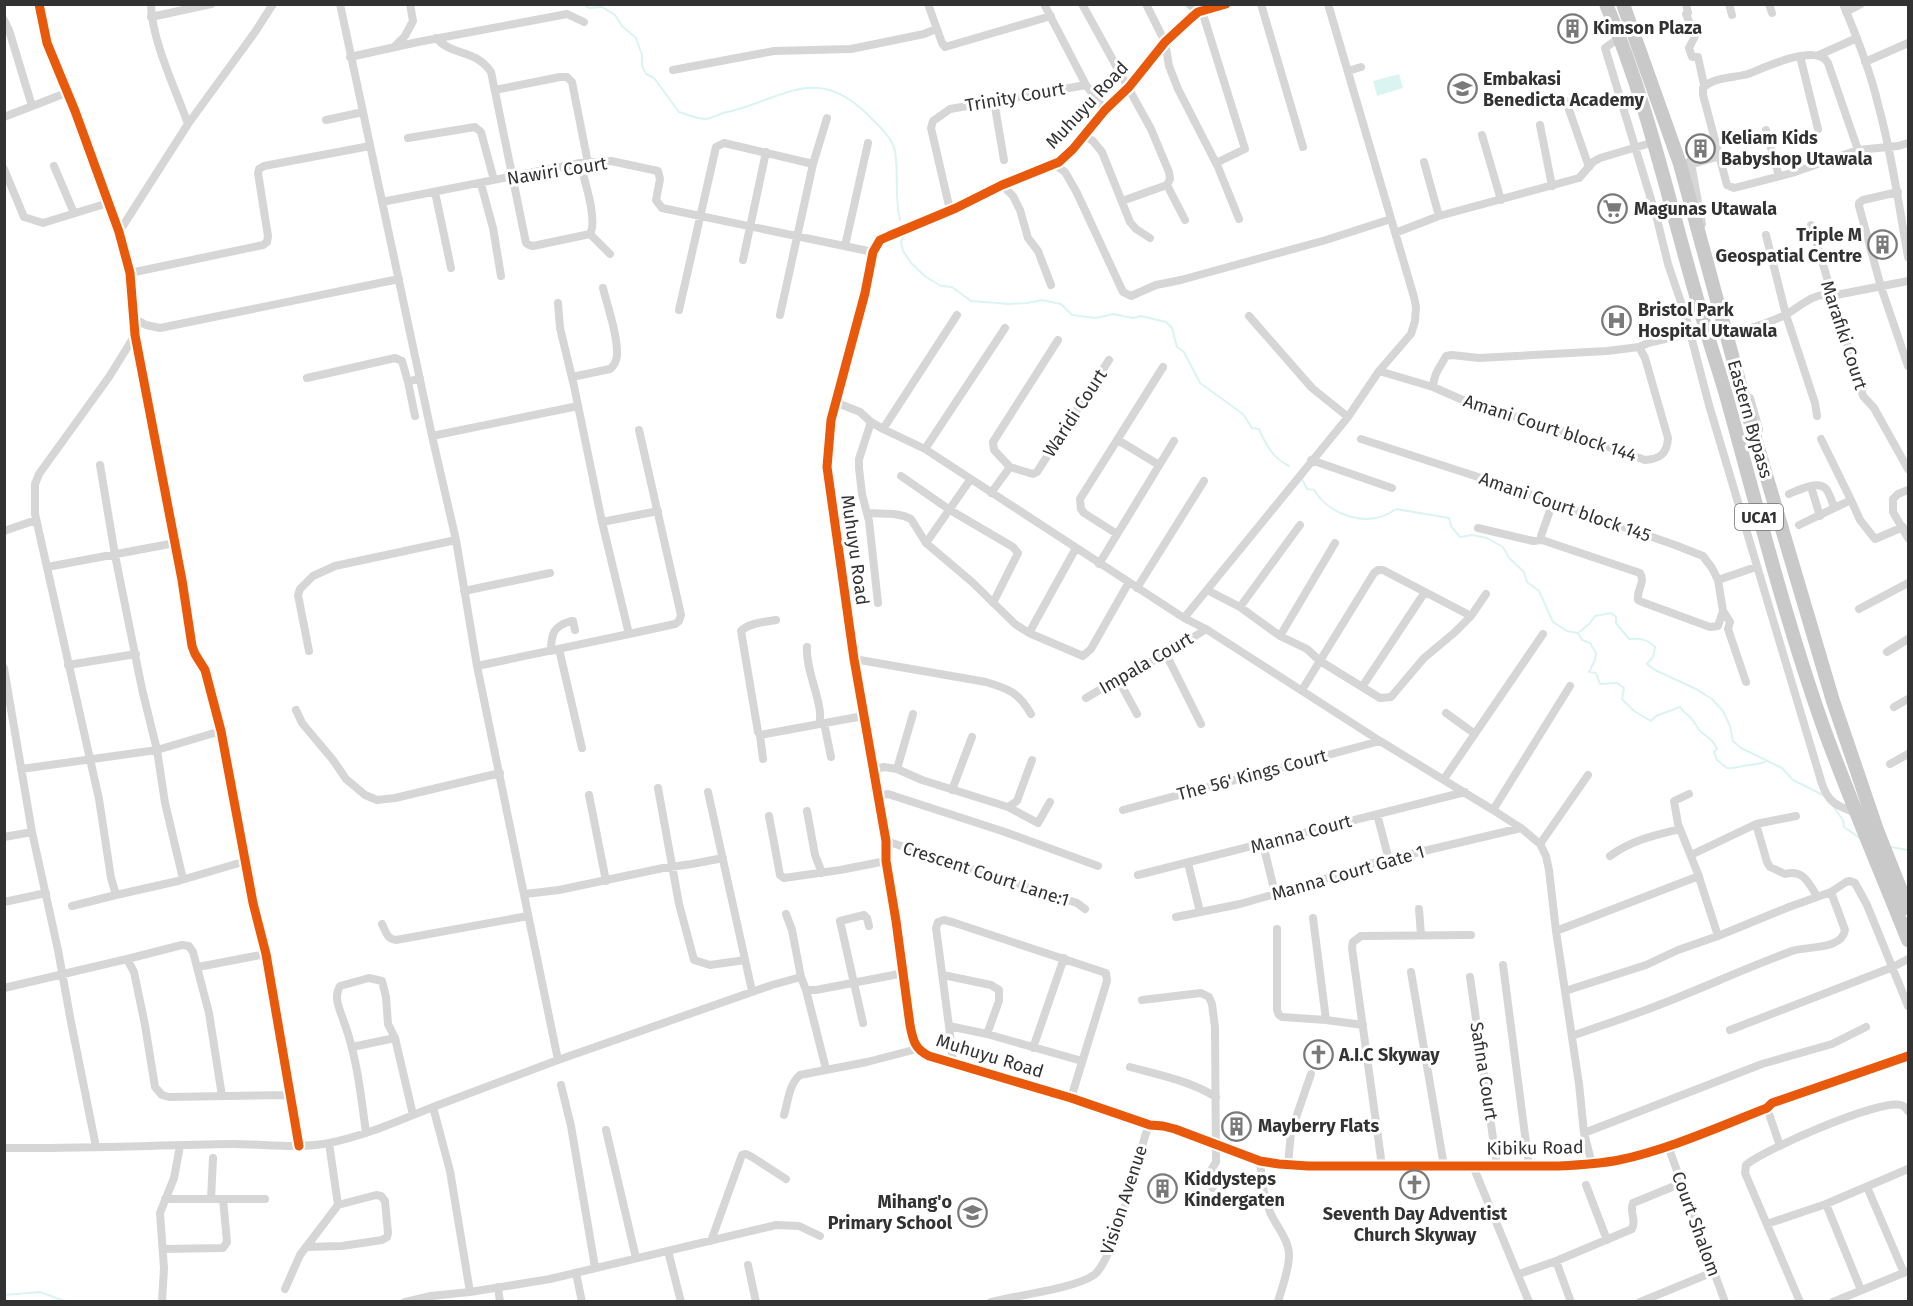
<svg xmlns="http://www.w3.org/2000/svg" width="1913" height="1306" font-family="'Fira Sans',sans-serif">
<style>
.water{fill:#daf4f2}
.lines{fill:none;stroke-linecap:round;stroke-linejoin:round}
.stream{stroke:#daf4f2;stroke-width:2}
.minor{stroke:#d6d6d6;stroke-width:8}
.primary{stroke:#c9c9c9;stroke-width:14}
.cycleway-casing{stroke:#fff;stroke-width:13}
.cycleway{stroke:#e8590c;stroke-width:9}
.labels{text-anchor:middle;stroke-width:6;stroke-linejoin:round;paint-order:stroke}
.shield{fill:#fff;stroke:#707070;stroke-width:1.5}
.shield-label{font-size:16px;font-weight:bold;fill:#323232}
.poi-label{font-size:18px;font-weight:bold;fill:#323232;stroke:#fff;text-anchor:start}
.street-label{font-size:18px;fill:#323232;stroke:#fff}
</style>
<rect width="100%" height="100%" fill="#fff"/>
<path class="water" d="M1399,74L1403,88L1377,96L1373,81Z"/>
<g class="lines">
<path class="stream" d="M583,4L589,8L602,7L615,15L622,26L636,38L642,55V66L646,74L654,78L679,112C687,115 696,118 705,119C712,119 717,115 723,113C780,102 814,61 868,115C878,125 892,137 895,151C899,174 894,196 900,220
M904,235L901,242L903,251L912,264L926,277L941,286L952,287L971,301L1009,304L1027,303L1042,300L1061,304L1072,315L1096,318L1113,314L1133,318L1141,316L1166,322L1172,328L1177,347L1184,352L1200,383L1243,414L1252,428L1259,429C1266,445 1273,458 1289,466
M1302,479L1307,489L1314,490C1330,516 1369,529 1396,509L1449,518L1451,526L1460,537L1472,535L1487,538L1503,547L1509,558L1524,572L1527,582L1539,591L1553,622L1567,631L1578,633L1589,624L1595,616L1611,613L1616,617V623L1629,639C1640,638 1647,639 1655,647L1653,657L1647,664L1655,670L1696,689L1712,699L1723,711L1730,726L1733,741L1741,748L1782,768L1793,780L1823,795
M1578,633L1582,640L1590,643L1596,653L1595,660L1589,672L1596,673L1600,684L1617,683L1624,688L1622,699L1634,711L1651,721L1656,716L1680,707C1684,713 1690,716 1694,722C1696,724 1698,729 1700,731C1708,738 1712,738 1717,749L1714,752L1717,760L1727,768C1734,769 1737,767 1743,766C1751,764 1757,765 1765,762
M1833,806L1843,820L1844,827L1861,839
M1891,847L1908,850
M4,1295L40,1292L67,1302"/>
<path class="minor" d="M39,4L47,43L75,111L119,232L130,273L135,335L182,580L192,646L195,654L205,670L221,731L253,903L266,954L299,1146
M151,4C151,39 176,90 188,124
M340,4L432,436L456,540L477,666L558,1060
M928,4L942,43L945,47L1051,16
M1044,4L1086,85L1105,110
M1082,4L1151,129L1169,172L1170,179L1167,185
M1146,4L1165,42L1169,66L1178,89L1218,167L1239,219
M1189,4L1198,12
M1226,4L1198,12L1191,18L1165,42L1129,87L1105,110L1073,149L1059,162L1002,185L956,208L889,236L880,240L873,252L865,293L831,420L827,467L854,659L886,841V861L896,921L910,1025C913,1041 915,1049 929,1056L1071,1098L1150,1125L1163,1126L1175,1129L1260,1161L1279,1164L1308,1166H1559C1579,1165 1599,1164 1619,1160C1670,1149 1718,1127 1767,1108L1772,1103L1908,1056
M1261,4L1303,147
M1686,4L1688,13L1686,14L1695,36L1689,48L1692,57H1698L1704,85
M1729,4L1732,15
M1769,4L1772,13
M1843,4C1857,37 1870,70 1878,104C1892,155 1899,206 1908,257
M1202,11L1245,149L1216,163
M1846,12L1861,4
M151,17L211,4
M4,20L9,30L32,106
M436,38C453,57 474,48 491,72L526,243L529,245L533,246L590,234C598,220 584,179 580,163
M1619,38L1605,48L1657,219L1668,264L1686,317L1709,405L1822,784C1829,804 1838,806 1856,813
M394,47L405,36L413,21L410,4
M1819,55L1857,38
M1800,56L1818,129
M350,57L418,42L567,14L584,22
M1865,62L1908,43
M673,70L774,51L851,49L924,34L936,29
M1348,71L1361,67
M495,90L560,77H567L572,82L588,163
M994,101L1004,160
M1566,101L1589,167
M4,117L66,93
M326,120L363,112
M1540,125L1552,186
M1766,130L1779,176
M1482,135L1501,200
M1085,136L1093,141L1102,152L1130,222L1136,229L1150,238
M408,138L475,127L481,132L494,180
M1858,150L1828,63C1817,42 1764,68 1748,74C1734,78 1713,77 1703,88V95L1727,185L1734,188L1792,173L1858,150L1898,146L1908,143
M1424,162L1439,216
M1689,162L1693,164L1720,156
M1691,163L1702,224
M1054,164L1065,172L1077,193L1123,292L1131,296L1156,285L1181,280L1326,240L1391,219
M54,166L74,213
M4,169L24,217L43,223L108,203
M481,184L493,228L501,276
M1002,185L1013,196L1020,210L1028,238L1038,251L1051,285
M1167,185L1185,220
M435,192L451,268
M1898,192L1863,200L1859,203V206L1881,287L1908,366
M1122,201L1167,185
M382,202L580,163L611,161L658,171L660,179L656,200L662,208L873,252
M950,210L931,128L933,121L950,109L1086,85
M1811,225L1863,396L1874,408L1908,469
M119,232L188,124L255,32L273,4
M1395,233L1439,216L1579,178L1593,162L1600,158L1654,142
M590,234L610,254
M1766,235L1786,315L1815,403L1817,416
M845,246L868,143
M743,260L766,152
M130,273L263,245L267,242L268,236L258,173L259,169L264,166L370,146
M679,310L716,147L724,143L813,164
M780,315L813,164L827,118
M1249,316L1312,388L1348,417
M133,318L146,325L160,328L399,279
M1726,335C1745,330 1767,324 1785,315C1799,308 1814,291 1831,296L1908,281
M1379,371L1433,387L1465,401L1578,436L1645,460C1660,459 1667,454 1668,438L1645,358L1639,347
M572,377L610,369C614,366 616,362 617,356C618,336 608,308 603,288
M307,378L395,358L402,361L408,382L420,378
M408,382L415,416
M1433,387C1434,372 1440,368 1446,356L1452,355L1479,358L1607,351L1639,347L1648,343L1690,333
M1750,398L1759,429
M835,402L860,412L871,422L883,429L925,449L1184,618L1206,629L1380,741L1493,810L1521,828L1540,844L1546,856L1549,870L1556,931L1579,1084L1584,1133L1592,1164
M871,422L859,459V468L862,494L869,521L878,603
M883,429L957,315
M432,436L578,406
M1361,439L1509,487L1675,545L1703,556L1712,568L1718,580L1756,567
M1821,439L1851,500
M1118,440L1159,465
M925,449L1005,328
M1311,460L1392,488
M100,465L115,555L142,689L157,750L221,731
M1010,467L994,450L993,442L1058,340
M901,476L950,510L1013,547L1018,553L993,603
M1811,487L1820,516
M1908,490L1898,494L1893,499V512L1908,538
M991,493L1010,467L1033,474L1037,472L1109,360
M1789,494C1799,490 1818,480 1826,489C1830,494 1832,502 1834,507
M1553,502L1541,536L1542,540L1640,573C1646,582 1636,591 1638,600L1642,602L1710,627L1718,626L1723,611L1718,580
M867,513L894,514L904,516L911,519L926,543L972,582L1015,624L1029,633L1076,548
M602,522L658,511
M1799,525L1851,500L1860,520L1875,539L1903,527
M1478,528L1533,541L1542,540
M4,531L36,520
M1117,534L1084,513L1081,509L1080,499L1163,367
M926,543L970,480
M1099,564L1174,441
M47,567L175,543
M1137,588L1204,481
M1207,590L1240,607L1280,636L1307,649L1320,661L1380,698L1391,697L1424,658L1454,633L1471,616L1486,594
M464,591L550,573
M1240,607L1300,525
M1859,609L1908,583
M1723,611L1730,622L1728,629L1746,682
M1184,618L1348,417L1379,371L1411,334L1415,321L1416,307L1414,297L1328,4
M776,620C765,622 748,623 741,631L758,732L760,735L863,716
M1029,633L1083,656L1091,649L1129,582
M629,634L675,624L679,621L681,615L639,430
M1280,636L1335,543
M807,647C805,671 825,706 819,724
M559,649L582,748
M309,651L298,595L300,589L313,576L335,566L456,540
M551,651C551,633 554,626 571,621H573L575,630
M1887,652L1908,639
M1166,654L1201,724
M854,659L986,682C1009,689 1018,692 1031,714
M68,665L136,654
M477,666L629,634L602,522L574,386L560,328L558,303
M4,668L32,832L58,950L71,1022L96,1147
M1118,679L1137,714
M1362,687L1425,592
M1302,690L1374,573L1378,570H1383L1471,616
M1086,698L1118,679L1174,650L1206,629
M1894,707L1908,699
M296,710L302,723L333,760L346,779L365,795L377,800L395,798L500,773
M1446,713L1475,734
M824,723L831,757
M760,735L763,759
M1890,764L1908,754
M21,769L157,750L165,803L183,879
M897,769L913,714
M872,770L884,767L897,769L922,780L1008,807L1017,801L1032,760
M1444,779L1543,634
M658,788L679,904L694,960L710,965L745,960
M952,790L972,737
M708,792L752,991
M1689,794L1674,801L1678,824L1698,874L1718,936
M589,795L606,881
M877,796L888,794L1002,831L1098,866
M1008,807L1038,823L1050,802
M1123,810L1380,741
M1493,810L1570,686
M807,811L815,855L822,873
M1377,814L1389,860
M769,816L780,875L784,878L840,870L886,861
M1756,824L1767,862L1770,867L1785,874C1803,869 1808,882 1817,896
M4,837L32,832
M886,841L1077,903L1085,909
M1263,844L1275,893
M1540,844L1588,775
M1691,855L1756,824L1796,816
M1610,856C1632,840 1655,835 1680,829
M1188,863L1200,912
M1138,875L1465,792
M525,894L559,890L663,868L692,864L723,858
M116,895L178,881L246,861
M4,902L46,893
M72,906L116,895L111,878L99,799L35,514V484L39,474L109,377L135,335
M1419,909L1421,935
M786,914L792,930L801,977
M1176,917L1240,904L1307,885L1369,864L1521,828
M1313,918L1326,1020
M382,924C386,932 387,939 396,940L528,916
M1277,929V1010L1279,1015L1282,1017L1326,1020L1363,1025
M1556,931L1699,876
M127,959L182,945L189,946L193,952L209,1013L222,1096
M1503,965L1529,1166
M198,967L266,954
M1411,972L1444,1166
M943,975L991,985L999,990V1001L987,1034
M1470,977L1497,1166
M4,988L127,959L134,972L145,1025L155,1087L162,1095L169,1097L291,1095
M806,990L826,1069
M1565,991L1646,965L1678,950L1718,936L1789,907L1831,892L1846,882L1850,881L1855,883L1867,905L1908,1006
M1142,1000L1201,993L1209,997L1212,1004L1215,1027L1216,1162L1207,1177L1213,1188
M863,1023L840,921L864,915L867,918L869,926
M949,1026L936,928L938,922L944,920L952,922L1106,973L1107,981L1071,1098
M1730,1030L1893,967L1908,959
M1572,1036C1603,1025 1634,1015 1664,1003C1707,986 1749,967 1792,951C1807,946 1842,950 1845,930L1831,892
M352,1047L395,1038
M1033,1048L1064,958
M953,1063L949,1026L987,1034L1082,1061
M1130,1067C1160,1075 1190,1081 1216,1097
M561,1085L571,1126L595,1267
M1767,1108L1780,1146
M784,1115C788,1102 789,1084 800,1075L867,1062L917,1049
M606,1130L636,1258
M366,1133C361,1096 357,1057 344,1022C340,1010 333,998 340,986L369,978L382,981L386,997L388,1024L395,1038L413,1115
M1584,1133L1762,1064L1832,1044L1866,1027
M1668,1146L1725,1302
M4,1148C81,1149 157,1145 233,1144C265,1144 298,1149 329,1143C365,1136 400,1120 433,1107
M1260,1161C1262,1179 1263,1195 1270,1212C1276,1226 1289,1240 1289,1255C1289,1271 1282,1287 1278,1302
M1288,1165L1291,1132L1311,1074
M1382,1166L1352,948L1353,942L1361,936L1471,935
M1473,1166L1529,1302
M1586,1185L1607,1240
M1867,1187L1904,1273
M165,1199H265
M211,1199L213,1158
M1826,1204L1861,1290
M1767,1224L1826,1204L1908,1169
M711,1241L742,1155L746,1154L752,1157L786,1179
M306,1247L342,1246L382,1240L387,1237L388,1233L385,1201L381,1196L376,1195L338,1205
M163,1249L223,1248L227,1242L223,1199
M668,1251L681,1302
M1556,1261L1571,1302
M748,1265L756,1302
M576,1273L582,1302
M1519,1274L1556,1261L1632,1229C1637,1220 1629,1212 1633,1203L1682,1183
M498,1287L500,1302
M285,1289L300,1255L338,1205L329,1143
M470,1292L550,1279L776,1225L799,1226L820,1236
M162,1302L164,1268L160,1213L174,1178L180,1146
M405,1302L431,1296
M432,1302L431,1296L470,1292L450,1171L433,1107L558,1060L772,985L801,977L806,990H816L904,973
M991,1302C1018,1295 1073,1289 1094,1275C1113,1262 1138,1159 1146,1133L1150,1125
M1640,1302L1713,1272
M1800,1302L1745,1173L1746,1165C1765,1149 1879,1099 1901,1105C1905,1106 1906,1108 1908,1111
M1833,1302L1908,1271"/>
<path class="primary" d="M1606,4C1649,105 1671,212 1702,316C1710,345 1720,373 1728,402C1758,511 1786,622 1824,729C1850,800 1880,870 1908,940
M1623,4L1680,164L1748,414L1833,701L1877,830L1908,908"/>
<defs>
<path id="cycleway" d="M39,4L47,43L75,111L119,232L130,273L135,335L182,580L192,646L195,654L205,670L221,731L253,903L266,954L299,1146
M1226,4L1198,12L1191,18L1165,42L1129,87L1105,110L1073,149L1059,162L1002,185L956,208L889,236L880,240L873,252L865,293L831,420L827,467L854,659L886,841V861L896,921L910,1025C913,1041 915,1049 929,1056L1071,1098L1150,1125L1163,1126L1175,1129L1260,1161L1279,1164L1308,1166H1559C1579,1165 1599,1164 1619,1160C1670,1149 1718,1127 1767,1108L1772,1103L1908,1056"/>
</defs>
<use href="#cycleway" class="cycleway-casing"/>
<use href="#cycleway" class="cycleway"/>
</g>
<defs>
<symbol id="building-ring" viewBox="-11 -11 22 22"><circle r="9.5" fill="#fff" stroke="#7a7a7a" stroke-width="1.5"/><path d="M-4-6H4V6H1V3H-1V6H-4ZM-2.5-4.3h1.7v1.8h-1.7ZM.8-4.3h1.7v1.8H.8ZM-2.5-1h1.7V.8h-1.7ZM.8-1h1.7V.8H.8Z" fill="#7a7a7a"/></symbol>
<symbol id="school-ring" viewBox="-11 -11 22 22"><circle r="9.5" fill="#fff" stroke="#7a7a7a" stroke-width="1.5"/><path d="M0-5L7-2L0 1L-7-2ZM-4 1L0 2.5L4 1V4Q0 6-4 4Z" fill="#7a7a7a"/></symbol>
<symbol id="supermarket-ring" viewBox="-11 -11 22 22"><circle r="9.5" fill="#fff" stroke="#7a7a7a" stroke-width="1.5"/><path d="M-6-5.5h2.5l.6 2H6L4.5 2H-2.5L-4.4-4H-6ZM-1.5 3.2a1.3 1.3 0 1 0 .1 0ZM3 3.2a1.3 1.3 0 1 0 .1 0Z" fill="#7a7a7a"/></symbol>
<symbol id="hospital-ring" viewBox="-11 -11 22 22"><circle r="9.5" fill="#fff" stroke="#7a7a7a" stroke-width="1.5"/><path d="M-5-5h3v3.5h4V-5h3V5h-3V1.5h-4V5h-3Z" fill="#7a7a7a"/></symbol>
<symbol id="church-ring" viewBox="-11 -11 22 22"><circle r="9.5" fill="#fff" stroke="#7a7a7a" stroke-width="1.5"/><path d="M-1.2-6h2.4v3.5h3.3v2.4h-3.3V6h-2.4V-.1h-3.3v-2.4h3.3Z" fill="#7a7a7a"/></symbol>
</defs>
<g fill-rule="evenodd">
<use href="#building-ring" x="1556" y="12" width="33" height="33"/>
<use href="#school-ring" x="1446" y="72" width="33" height="33"/>
<use href="#building-ring" x="1684" y="132" width="33" height="33"/>
<use href="#supermarket-ring" x="1596" y="192" width="33" height="33"/>
<use href="#building-ring" x="1866" y="228" width="33" height="33"/>
<use href="#hospital-ring" x="1600" y="304" width="33" height="33"/>
<use href="#church-ring" x="1302" y="1038" width="33" height="33"/>
<use href="#building-ring" x="1220" y="1110" width="33" height="33"/>
<use href="#church-ring" x="1398" y="1168" width="33" height="33"/>
<use href="#building-ring" x="1146" y="1172" width="33" height="33"/>
<use href="#school-ring" x="956" y="1196" width="33" height="33"/>
</g>
<g class="labels">
<rect class="shield" x="1735" y="504" width="48" height="26" rx="4.5"/>
<g class="shield-label">
<text x="1759" y="523">UCA1</text>
</g>
<g class="poi-label">
<text x="1593" y="34">Kimson Plaza</text>
<text x="1483" y="85">Embakasi<tspan x="1483" dy="21">Benedicta Academy</tspan></text>
<text x="1721" y="144">Keliam Kids<tspan x="1721" dy="21">Babyshop Utawala</tspan></text>
<text x="1634" y="215">Magunas Utawala</text>
<text x="1862" y="241" text-anchor="end">Triple M<tspan x="1862" dy="21">Geospatial Centre</tspan></text>
<text x="1638" y="316">Bristol Park<tspan x="1638" dy="21">Hospital Utawala</tspan></text>
<text x="1339" y="1061">A.I.C Skyway</text>
<text x="1258" y="1132">Mayberry Flats</text>
<text x="1184" y="1185">Kiddysteps<tspan x="1184" dy="21">Kindergaten</tspan></text>
<text x="952" y="1208" text-anchor="end">Mihang'o<tspan x="952" dy="21">Primary School</tspan></text>
<text x="1415" y="1220" text-anchor="middle">Seventh Day Adventist<tspan x="1415" dy="21">Church Skyway</tspan></text>
</g>
<g class="street-label">
<text transform="translate(1015 97) rotate(-10)" y="6">Trinity Court</text>
<text transform="translate(1087 105) rotate(-47)" y="6">Muhuyu Road</text>
<text transform="translate(557 171) rotate(-9)" y="6">Nawiri Court</text>
<text transform="translate(1844 335) rotate(72)" y="6">Marafiki Court</text>
<text transform="translate(1075 413) rotate(-57)" y="6">Waridi Court</text>
<text transform="translate(1750 419) rotate(74)" y="6">Eastern Bypass</text>
<text transform="translate(1550 428) rotate(18)" y="6">Amani Court block 144</text>
<text transform="translate(1565 507) rotate(19)" y="6">Amani Court block 145</text>
<text transform="translate(855 550) rotate(82)" y="6">Muhuyu Road</text>
<text transform="translate(1146 663) rotate(-30)" y="6">Impala Court</text>
<text transform="translate(1252 775) rotate(-15)" y="6">The 56' Kings Court</text>
<text transform="translate(1301 834) rotate(-15)" y="6">Manna Court</text>
<text transform="translate(1348 873) rotate(-16)" y="6">Manna Court Gate 1</text>
<text transform="translate(986 874) rotate(18)" y="6">Crescent Court Lane:1</text>
<text transform="translate(990 1056) rotate(17)" y="6">Muhuyu Road</text>
<text transform="translate(1484 1071) rotate(81)" y="6">Safina Court</text>
<text transform="translate(1535 1148) rotate(-1)" y="6">Kibiku Road</text>
<text transform="translate(1124 1200) rotate(-72)" y="6">Vision Avenue</text>
<text transform="translate(1696 1224) rotate(70)" y="6">Court Shalom</text>
</g>
</g>
<rect width="1913" height="1306" fill="none" stroke="#323232" stroke-width="12"/>
</svg>
